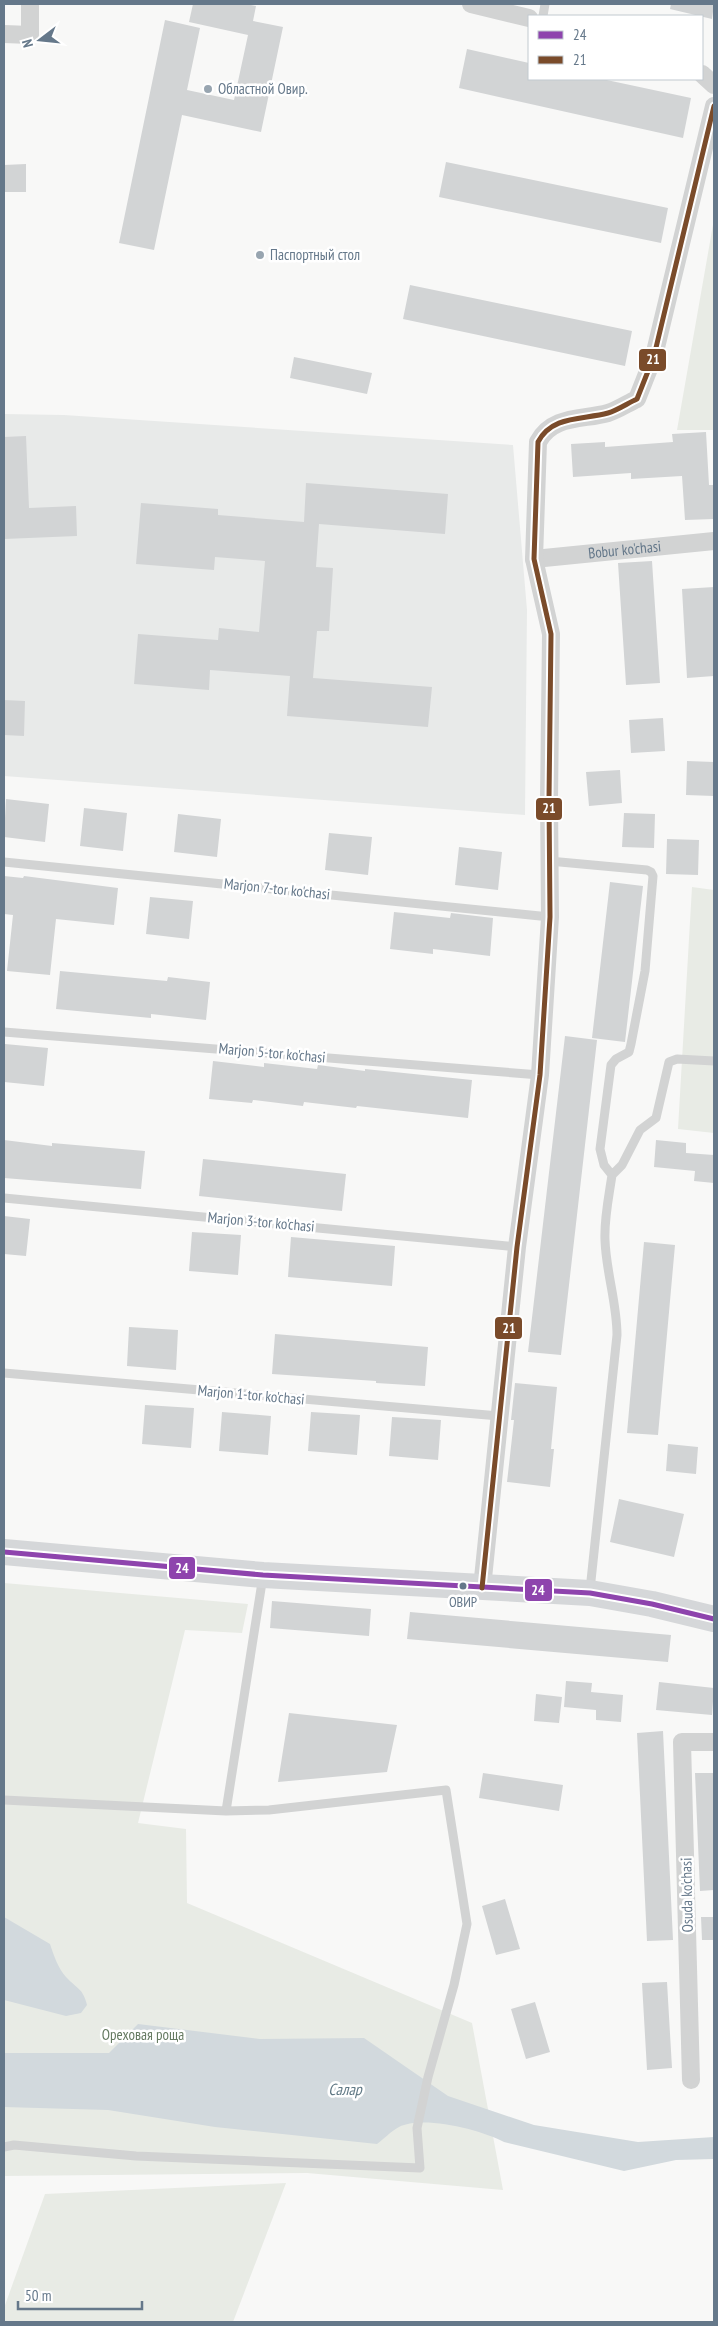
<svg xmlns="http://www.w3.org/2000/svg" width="718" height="2326" font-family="'PT Sans Narrow',sans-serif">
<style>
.built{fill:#e8eae9}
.green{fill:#e8ebe5}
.water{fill:#d2d9dd}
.building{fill:#d2d4d5}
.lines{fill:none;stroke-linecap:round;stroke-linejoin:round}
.lane{stroke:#d2d3d3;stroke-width:9}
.street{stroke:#d2d3d3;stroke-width:18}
.secondary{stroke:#d5d7d9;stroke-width:26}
.bus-1-casing{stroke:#fff;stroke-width:9}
.bus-2-casing{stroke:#fff;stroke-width:9}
.bus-1{stroke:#8e44ad;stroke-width:5}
.bus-2{stroke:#7a4b2a;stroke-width:5}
.poi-dot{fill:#98a5b0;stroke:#fff;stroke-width:2}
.bus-dot{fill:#65788a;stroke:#fff;stroke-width:2}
.labels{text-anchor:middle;stroke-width:5;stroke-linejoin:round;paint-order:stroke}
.bus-label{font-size:14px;fill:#65788a;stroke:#fff}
.poi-label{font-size:15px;fill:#65788a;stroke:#fff;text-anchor:start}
.street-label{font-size:15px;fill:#65788a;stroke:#fff}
.park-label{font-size:15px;fill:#657a61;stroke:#fff}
.water-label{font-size:16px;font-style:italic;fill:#617985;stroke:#fff}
.line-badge{stroke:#fff;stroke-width:2}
.badge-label{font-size:14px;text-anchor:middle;font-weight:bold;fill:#fff}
</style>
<rect width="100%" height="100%" fill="#f8f8f7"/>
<path class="built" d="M4,414L64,415L513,445L527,610L525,815L4,776Z"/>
<path class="green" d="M714,219V430H677Z
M692,887L714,890V1133L678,1129Z
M4,1583L248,1604L242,1633L185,1630L138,1823L186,1829L187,1903L472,2023L503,2190L307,2173L4,2176Z
M286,2183L233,2322H4V2308L45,2194Z"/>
<path class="water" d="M4,1917L50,1944C54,1956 58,1968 66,1977C77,1989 83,1988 87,2005L81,2013L66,2016L4,2000Z
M138,2024L260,2039L364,2038L448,2096L534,2125L638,2142L714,2137V2159L676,2160L624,2171L504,2142C481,2130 423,2115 399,2127C391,2131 384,2139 377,2144L215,2127L108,2110L4,2107V2053H109Z"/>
<path class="building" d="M193,4H246L256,6L253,21L283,27L261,132L182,115L154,250L119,243L165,20L200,28L187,90L234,100L248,35L189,22Z
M671,4H714L712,19L670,9Z
M467,49L529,63V79H602L691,98L683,138L459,88Z
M446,162L668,208L661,243L439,197Z
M26,164V192H4V165Z
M410,285L632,331L625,366L403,319Z
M294,357L372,373L367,394L290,378Z
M706,432L709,485H714V519L685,520L682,476L631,479V473L573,477L571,444L605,442V447L673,442L672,434Z
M26,436L29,508L76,506L77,536L4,539V437Z
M306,483L448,494L445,534L319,524L316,567L333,568L329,631H317L313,678L432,687L428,727L287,716L290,676L210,670L209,690L134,684L138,634L218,640L219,628L259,632L265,561L215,557L214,570L136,564L141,503L218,509V515L304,522Z
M652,561L660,683L626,685L618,563Z
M714,587V676L687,678L682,589Z
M4,700L25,701L24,736L4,735Z
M663,718L665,751L631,753L629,720Z
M687,761L714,762V796L686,795Z
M620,770L622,803L589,806L586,772Z
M6,799L49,804L45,842L4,837Z
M84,808L127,813L123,851L80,846Z
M624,813L655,814L654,848L622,847Z
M178,814L221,819L217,857L174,852Z
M329,833L372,837L368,875L325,870Z
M667,839L699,840L698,875L666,874Z
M459,847L502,852L498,890L455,885Z
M4,876L23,878L24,876L118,888L114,925L56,919L50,975L7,971L13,915L4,914Z
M610,882L643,886L625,1042L592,1038Z
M150,897L193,901L189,939L146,934Z
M394,912L450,918L451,913L493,918L490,956L433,949V954L390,949Z
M60,971L167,981L168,977L210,982L206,1020L151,1014V1018L56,1009Z
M565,1036L597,1040L561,1355L528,1352Z
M5,1044L48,1048L44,1086L4,1082Z
M213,1061L264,1067V1063L317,1069L318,1065L365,1071V1069L472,1080L468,1118L357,1106L356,1108L304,1102L303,1106L253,1100L252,1103L209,1099Z
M4,1140L52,1146V1143L145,1151L141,1189L4,1178Z
M656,1140L686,1143V1153L714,1155V1183L694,1181L695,1171L654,1167Z
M203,1159L346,1174L342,1211L199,1196Z
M4,1216L30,1219L26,1256L4,1254Z
M192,1232L241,1235L238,1275L189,1271Z
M291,1237L395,1246L392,1286L288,1277Z
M644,1242L675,1245L658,1435L627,1433Z
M129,1327L178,1330L176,1370L127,1366Z
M275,1334L428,1347L425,1386L376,1383V1381L272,1374Z
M515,1383L557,1387L551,1449H554L550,1487L507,1482L514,1420H511Z
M145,1405L194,1408L191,1448L142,1444Z
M222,1412L271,1416L268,1455L219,1451Z
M311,1412L360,1415L357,1455L308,1451Z
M392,1417L441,1420L438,1460L389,1456Z
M668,1444L698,1447L696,1474L666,1471Z
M619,1499L684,1514L674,1557L610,1542Z
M272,1601L371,1609L369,1636L270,1628Z
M410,1612L671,1635L668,1662L407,1639Z
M566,1681L592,1683L591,1692L623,1695L621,1722L596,1720V1710L564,1707Z
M659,1682L714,1688L712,1715L656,1710Z
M536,1694L562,1697L559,1723L534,1721Z
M289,1713L397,1725L387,1772L278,1782Z
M663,1731L673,1940L647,1941L637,1733Z
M483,1773L563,1785L559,1811L479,1798Z
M695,1773H714V1890L700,1891Z
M505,1899L520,1949L496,1955L482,1906Z
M701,1917H714V1940H702Z
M667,1982L672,2068L647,2070L642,1983Z
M535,2002L550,2052L526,2059L511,2009Z"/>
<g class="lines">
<path class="lane" d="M543,16L545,4
M549,861L647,870L651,872L653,876L645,971L631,1044L629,1052L616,1059L611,1065L600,1149L604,1165L612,1175C609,1196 604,1218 605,1240C606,1272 617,1303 617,1335L590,1590
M4,862L550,917
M4,1032L540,1075
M612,1175L622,1165L640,1130L656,1118L669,1062L677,1059L714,1061
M4,1198L517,1247
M4,1373L499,1416
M4,1800L226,1811L269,1810L446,1790L467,1924L454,1985L428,2077L417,2128L420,2168L136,2156L14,2145L4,2147
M226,1811L263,1576"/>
<g class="street">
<path d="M471,4L529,18"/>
<path d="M4,34L30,35V4"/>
<path d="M702,74L714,85"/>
<path id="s1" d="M534,559L714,541"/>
<path d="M482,1588L517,1247L540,1075L550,917L549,799L551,634L534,559L538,442C552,415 583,420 608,413C618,410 628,403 637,399L654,356L714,106"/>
<path d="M691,2080L682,1742H714"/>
</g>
<path class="secondary" d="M4,1552L263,1575L590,1593L652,1604L714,1619"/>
<defs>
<path id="bus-1" d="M4,1552L263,1575L590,1593L652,1604L714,1619"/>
<path id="bus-2" d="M482,1588L517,1247L540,1075L550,917L549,799L551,634L534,559L538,442C552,415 583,420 608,413C618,410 628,403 637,399L654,356L714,106"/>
</defs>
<use href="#bus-1" class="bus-1-casing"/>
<use href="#bus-2" class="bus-2-casing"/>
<use href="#bus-1" class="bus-1"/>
<use href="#bus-2" class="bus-2"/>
</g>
<g class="poi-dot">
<circle cx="208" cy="89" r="5"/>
<circle cx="260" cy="255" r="5"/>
</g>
<circle class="bus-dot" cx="463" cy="1586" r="4.5"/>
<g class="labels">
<g class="bus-label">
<text x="463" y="1607">ОВИР</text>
</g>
<g class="poi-label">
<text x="218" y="94">Областной Овир.</text>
<text x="270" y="260">Паспортный стол</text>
</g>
<g class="street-label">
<text dy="5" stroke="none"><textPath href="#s1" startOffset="91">Bobur ko'chasi</textPath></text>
<text transform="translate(277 889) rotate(6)" y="5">Marjon 7-tor ko'chasi</text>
<text transform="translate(272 1053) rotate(5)" y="5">Marjon 5-tor ko'chasi</text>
<text transform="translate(261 1222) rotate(5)" y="5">Marjon 3-tor ko'chasi</text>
<text transform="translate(251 1395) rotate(5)" y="5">Marjon 1-tor ko'chasi</text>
<text transform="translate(687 1895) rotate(-91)" y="5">Osuda ko'chasi</text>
</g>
<g class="park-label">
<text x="143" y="2040">Ореховая роща</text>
</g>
<g class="water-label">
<text x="345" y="2095">Салар</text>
</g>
</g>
<g class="line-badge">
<rect x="638" y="348" width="29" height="24" rx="5" fill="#7a4b2a"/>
<rect x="535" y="797" width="28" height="24" rx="5" fill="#7a4b2a"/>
<rect x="494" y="1316" width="29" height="24" rx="5" fill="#7a4b2a"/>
<rect x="168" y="1556" width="28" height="24" rx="5" fill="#8e44ad"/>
<rect x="524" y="1578" width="29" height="24" rx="5" fill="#8e44ad"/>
</g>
<g class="badge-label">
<text x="653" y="364">21</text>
<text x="549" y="813">21</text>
<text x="509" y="1333">21</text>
<text x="182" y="1573">24</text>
<text x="538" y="1595">24</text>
</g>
<rect width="718" height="2326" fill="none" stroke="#65788a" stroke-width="10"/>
<rect x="528" y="15" width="175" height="65" fill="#ffffff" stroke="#c1c9d0"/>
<rect x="538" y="31" width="25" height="8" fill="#8e44ad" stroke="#c1c9d0"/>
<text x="573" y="40" font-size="15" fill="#65788a">24</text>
<rect x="538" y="56" width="25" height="8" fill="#7a4b2a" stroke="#c1c9d0"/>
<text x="573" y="65" font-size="15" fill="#65788a">21</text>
<g transform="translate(40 40) rotate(254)" stroke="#ffffff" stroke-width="4" paint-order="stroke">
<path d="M0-4L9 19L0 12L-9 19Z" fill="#65788a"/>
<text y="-8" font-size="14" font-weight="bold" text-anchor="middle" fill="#65788a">N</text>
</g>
<path d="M18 2301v8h124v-8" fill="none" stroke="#65788a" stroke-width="2.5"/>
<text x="25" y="2301" font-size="15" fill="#65788a" stroke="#ffffff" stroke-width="4" paint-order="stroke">50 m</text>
</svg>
